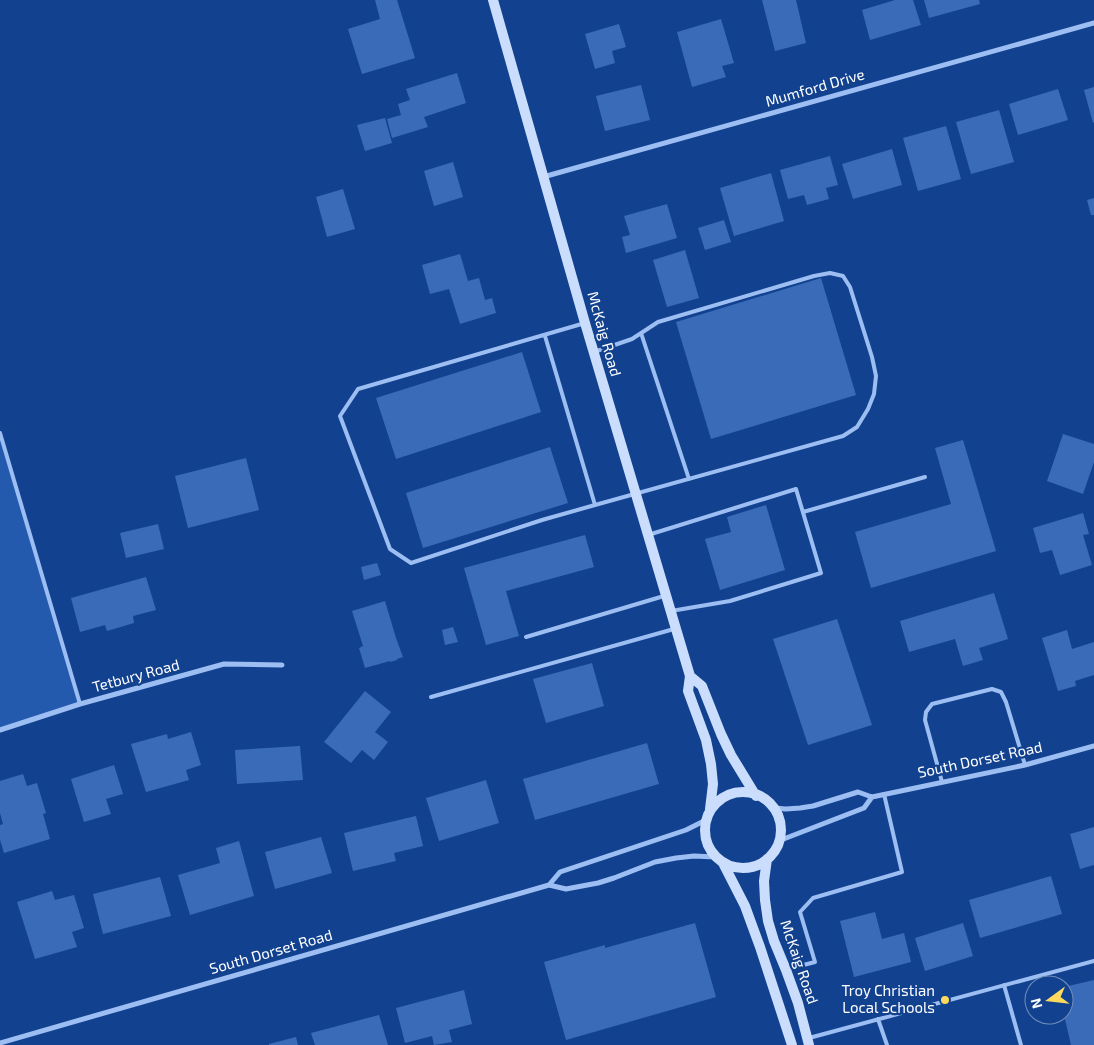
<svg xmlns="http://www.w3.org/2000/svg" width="1094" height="1045" font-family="'Exo 2',sans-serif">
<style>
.green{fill:#235aae}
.building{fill:#3a6bb9}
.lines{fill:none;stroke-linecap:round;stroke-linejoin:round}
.lane{stroke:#9cbef2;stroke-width:4}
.street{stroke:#9cbef2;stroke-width:5}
.secondary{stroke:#caddfc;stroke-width:10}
.poi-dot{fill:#ffd95d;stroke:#12428f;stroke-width:2}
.labels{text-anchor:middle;stroke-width:4.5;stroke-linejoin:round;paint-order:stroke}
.street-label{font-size:15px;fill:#fff;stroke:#12428f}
.poi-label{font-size:15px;fill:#fff;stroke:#12428f;text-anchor:end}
</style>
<rect width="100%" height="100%" fill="#12428f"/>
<path class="green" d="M0,438L80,704L0,730Z"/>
<path class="building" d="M375,0H397L415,58L362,74L348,29L380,19Z
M762,0H796L806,43L775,51Z
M895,0H913L921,25L870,40L862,10Z
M924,0H979L980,4L929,18Z
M721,19L734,63L722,66L726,77L692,87L677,32Z
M619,24L626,47L612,51L615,63L595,69L585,34Z
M457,73L466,103L424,117L428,127L392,138L387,119L401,115L398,104L410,100L406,89Z
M641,85L650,120L605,131L596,96Z
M1094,87V122L1093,123L1084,90Z
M1058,89L1068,120L1018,135L1009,104Z
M999,110L1014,162L971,174L956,122Z
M385,118L392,143L365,151L357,125Z
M946,126L961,179L918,191L903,138Z
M892,149L902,185L853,199L842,164Z
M830,156L838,185L826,188L829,199L807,205L804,195L788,199L780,170Z
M453,162L463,197L434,206L424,171Z
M771,173L784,221L734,236L720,188Z
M343,189L355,229L327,237L316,197Z
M1094,198V215H1091L1087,200Z
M667,204L677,238L626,253L622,237L630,235L624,216Z
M724,220L731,242L705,250L698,228Z
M685,250L699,298L667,307L653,260Z
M460,254L468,281L479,278L485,300L492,298L496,313L460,324L449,289L430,294L422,265Z
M821,278L856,395L711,439L676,322Z
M522,352L541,412L396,459L376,398Z
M1063,434L1094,444V462L1083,494L1047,481Z
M963,440L996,551L871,588L855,532L951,504L935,448Z
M550,447L568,503L423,548L406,493Z
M246,458L259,510L188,528L175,476Z
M766,505L785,570L720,590L705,539L731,532L727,517Z
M1083,513L1089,534L1083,535L1092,565L1060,575L1052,550L1040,553L1033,528Z
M158,524L164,549L126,558L120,533Z
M585,535L594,567L506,591L519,636L486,645L464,568Z
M377,563L381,575L364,580L361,567Z
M146,577L156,610L133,616L134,623L107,631L105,625L80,632L71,598Z
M994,593L1008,639L979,648L983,660L963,666L955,639L909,652L900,621Z
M385,601L396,638L403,657L397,659V660L390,662V661L365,668L359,648L363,646L352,611Z
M837,619L872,725L808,745L773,639Z
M453,627L458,642L445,645L442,630Z
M1067,630L1072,649L1094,642V675L1075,681L1076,686L1058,691L1042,638Z
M592,663L604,706L546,723L533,679Z
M365,691L391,712L375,732L388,742L374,760L362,750L351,763L324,742Z
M191,732L201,765L186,770L189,780L146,792L131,744L167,734L168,739Z
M647,743L659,784L535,820L523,779Z
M300,746L303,780L237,784L235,750Z
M114,765L123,794L106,799L111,814L84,822L71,779Z
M23,774L27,786L37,783L46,813L43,814L50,839L4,853L0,840V825L3,824L0,813V781Z
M486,780L499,823L439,841L426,798Z
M416,816L423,846L394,853L396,861L353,871L344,833Z
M1094,827V865L1080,869L1070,834Z
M321,837L332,873L275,889L265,852Z
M239,841L254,896L190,915L178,875L220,863L216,848Z
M1051,876L1062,914L980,938L969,900Z
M160,877L171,916L103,934L93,894Z
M52,891L55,900L74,895L84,928L72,932L77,947L35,959L17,902Z
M875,912L882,939L904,933L911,962L854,977L840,921Z
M695,923L716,997L566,1040L544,962L605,945V948Z
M963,923L973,956L925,971L915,938Z
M1094,980V1045H1071L1064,1015V987Z
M464,990L472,1024L449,1030L452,1042L434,1045L432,1036L405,1043L396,1008Z
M379,1015L388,1045H315L311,1033Z
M296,1037L298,1045H269V1044Z"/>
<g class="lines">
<path class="lane" d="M585,323L358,389L340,416L390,549L411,563L542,520L595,505L843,436L857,427L868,409L874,394L876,376L872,357L850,287L843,276L830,273L814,276L658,322L632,339L594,352
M641,333L689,479
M545,336L595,505
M0,433L80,704
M803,512L925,477
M648,535L796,489L821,573L730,601L671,611
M526,637L664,596
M431,697L674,629
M942,782L925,720L926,712L932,704L992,689L1001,692L1006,702L1025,765
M788,969L815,962L800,912L813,898L902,872L884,794
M1004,985L1021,1045
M878,1019L887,1045
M809,1038L1094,961"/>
<path class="street" d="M543,177L1094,23
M0,730L80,704L224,664L282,665
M774,808L786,809L800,808L813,806L858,792L872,797L1025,765L1094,746
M781,840L864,808L872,797
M549,885L560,872L686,830L706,820
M0,1043L549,885L566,889L598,883L614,878L655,862L676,858L694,856L715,857"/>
<path class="secondary" d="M493,0L585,323L690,676L688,691L706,740L711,764L713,784L710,809
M690,676L702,686L721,734L731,755L756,796
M705 830a38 38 0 1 1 76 0a38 38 0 1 1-76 0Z
M767,859L764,881L765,900L768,921L774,941L786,970L798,1003L809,1045
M724,865L745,906L760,947L792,1045"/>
</g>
<circle class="poi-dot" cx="945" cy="1000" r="5"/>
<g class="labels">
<g class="street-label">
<text transform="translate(815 88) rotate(-16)" y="5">Mumford Drive</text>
<text transform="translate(604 334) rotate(74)" y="5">McKaig Road</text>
<text transform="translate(136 676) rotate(-15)" y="5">Tetbury Road</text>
<text transform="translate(980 760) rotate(-12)" y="5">South Dorset Road</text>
<text transform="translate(271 952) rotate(-16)" y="5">South Dorset Road</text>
<text transform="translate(799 962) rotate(71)" y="5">McKaig Road</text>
</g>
<g class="poi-label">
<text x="935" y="996">Troy Christian<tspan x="935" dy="17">Local Schools</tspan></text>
</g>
</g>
<g transform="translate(1049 1000) rotate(255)"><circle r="24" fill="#12428f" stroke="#718ebc"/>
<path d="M0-4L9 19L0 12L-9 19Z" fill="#ffd95d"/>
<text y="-8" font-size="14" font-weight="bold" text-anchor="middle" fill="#ffffff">N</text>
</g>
</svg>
